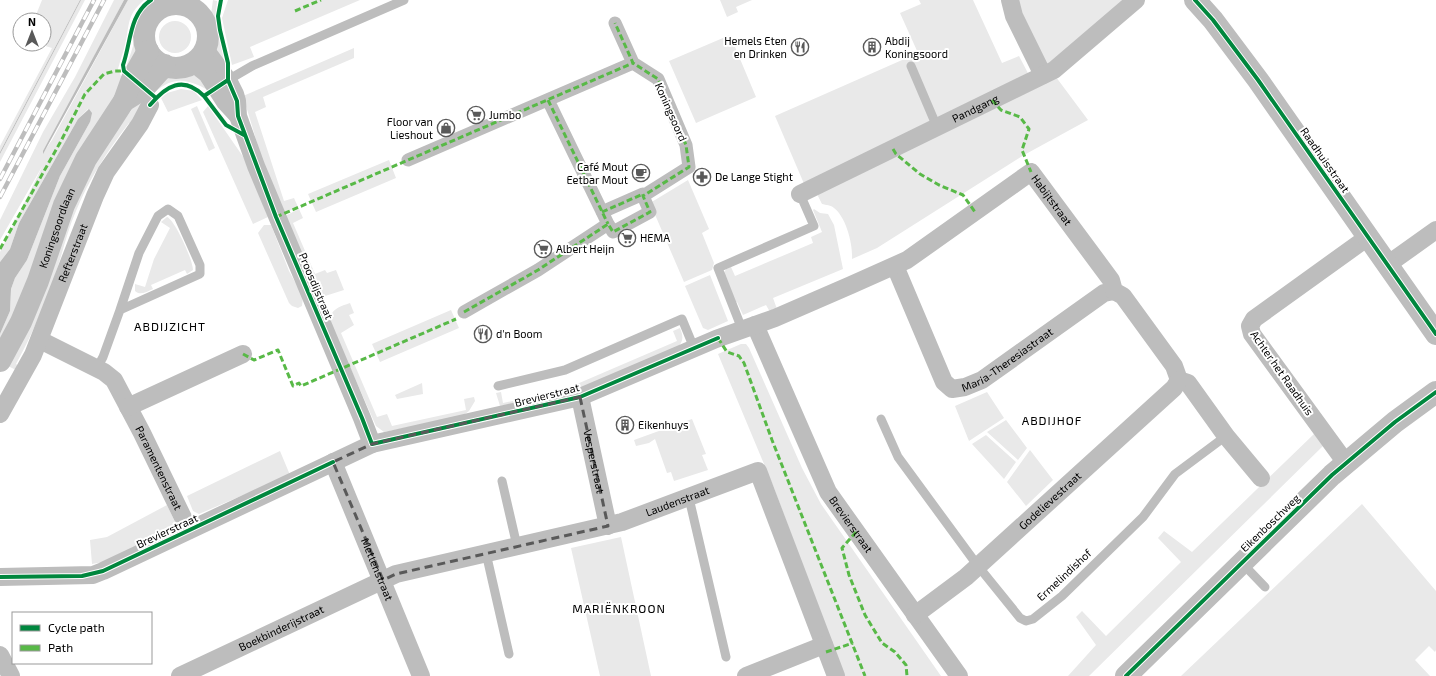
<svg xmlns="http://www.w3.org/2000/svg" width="1436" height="676" font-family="'Exo 2',sans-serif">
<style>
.green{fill:#e9e9e9}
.water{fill:#bbb}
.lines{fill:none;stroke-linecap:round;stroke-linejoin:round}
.service{stroke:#bdbdbd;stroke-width:9}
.pedestrian{stroke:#bdbdbd;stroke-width:13}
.minor{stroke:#bdbdbd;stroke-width:18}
.tertiary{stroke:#bdbdbd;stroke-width:22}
.rail-casing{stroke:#bdbdbd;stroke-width:4.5}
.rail{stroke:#fff;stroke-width:3;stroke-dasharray:9;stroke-linecap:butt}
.quiet{stroke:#58b947;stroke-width:3;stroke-dasharray:6 3;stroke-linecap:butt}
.cycleway-casing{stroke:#fff;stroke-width:6}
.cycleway{stroke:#00873e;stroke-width:4}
.marked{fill:none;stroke:#595959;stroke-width:3;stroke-dasharray:8 5;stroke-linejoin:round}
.labels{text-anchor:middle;stroke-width:4;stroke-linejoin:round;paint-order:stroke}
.poi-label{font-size:11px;fill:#000;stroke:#fff;text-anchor:start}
.street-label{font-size:11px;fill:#000;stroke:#fff}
.neighbourhood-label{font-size:12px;letter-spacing:1px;fill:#000;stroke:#fff}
</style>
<rect width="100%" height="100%" fill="#fff"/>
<path class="green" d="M42,0H80L0,152V146L52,48L39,44H44V20H34Z
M81,0H85L0,162V154Z
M114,0H124L43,153L52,140L128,0H144C126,16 130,24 125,45C123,53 120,61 118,69L121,76L125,79L17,312L0,342V334L10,311L11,289L15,278L27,260L60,176L90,122L88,109L78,119L19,223L10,249L0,262V252L43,165L0,240V220L43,132L75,77Z
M156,0H170C155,6 141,16 139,33C138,39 141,47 139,53C136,59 129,65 125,71C127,62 131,54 133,46C136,25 135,11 156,0Z
M213,0L217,1C215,23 221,43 225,65L212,45L210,21Z
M228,0H360L250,47L254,57L232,65L222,18Z
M720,0H752L736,7L738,12L727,17Z
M919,0H973L1002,63L1019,56L1030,77L805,186L775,116L918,53L900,13L921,4Z
M1014,0H1127L1045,68Z
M159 37a16 16 0 1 1 32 0a16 16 0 1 1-32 0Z
M730,35L756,97L696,123L669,61Z
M354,48V58L263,97L266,107L255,112L284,201L294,198L298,207L282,214L269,182L243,96Z
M179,72C196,74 200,76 208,90C187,79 174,76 155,92L149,89L169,74Z
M1056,77L1088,120L1024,155L877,248L852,259C853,244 846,217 834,208C831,205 826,205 822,204L817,194Z
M181,89L194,91L202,100L168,112L161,98L167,93Z
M146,93L133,125L129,123C108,150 89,179 76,211C67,231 63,252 56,272C45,304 32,335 16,364L20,367L18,371L8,366L67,222L95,160L133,108Z
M197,106L215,148L209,151L191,109Z
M208,106L244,158L268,217L253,224L203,112Z
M389,160L396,178L316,212L308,194Z
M688,180L709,229L702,233L714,263L712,270L684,282L650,203Z
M299,209L303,218L293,223L315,274L325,270L327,273L336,270L344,290L325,296L316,292L283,217Z
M814,209L820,213L828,214L834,225L843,269L773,298L777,309L770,312L766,305L743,315L737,302L735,303L724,273L726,269L731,267L735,276L813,243L811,237L822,232L813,210Z
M167,217C175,220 193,260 193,270L187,274L185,270L151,285L153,289C146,292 140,296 135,291V284L145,287L154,259L170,228L161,222Z
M264,225H271L289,271L303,297L302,306L298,308L292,306L289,303L258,233Z
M710,275L728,321L708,330L703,328L685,286Z
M350,303L354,313L349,315L354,325L341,333L377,417L387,414L392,426L466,410L464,399L474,397L475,401L469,411L461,417L384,432L376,426L330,322C330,309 339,307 350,303Z
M451,310L459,328L380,362L372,344Z
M680,328C683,336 684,340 678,347L574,392L500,406L496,393L501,392L503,403L563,390L677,341L673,331Z
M741,344H746L749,348L802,468L821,504L941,676H844L774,488L718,354Z
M422,383L423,394L397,399L395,395Z
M987,392L1004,418L969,441L955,406Z
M692,419L706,454L702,455L708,470L674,481L671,472L667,473L655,439L649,443L636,446L634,440Z
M1006,420L1027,448L1018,460L987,432Z
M1314,434L1323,446L1089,676H1068L1096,645L1076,617L1082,611L1106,636L1181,562L1158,538L1164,531L1192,552Z
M986,435L1016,462L1004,479L972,444Z
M1030,450L1053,480L1026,506L1007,482Z
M280,451L290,475L199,514L193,511L187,496Z
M1362,504L1436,591V650L1435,652L1429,646L1415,660L1430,676H1181Z
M167,505L180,533L120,559L92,564L90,540L107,537Z
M621,537L651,676H600L571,548Z"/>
<path class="water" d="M80,0H81L0,154V152Z
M124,0H128L43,154V151Z
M89,109L92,113L90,122L60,176L27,260L15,278L11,289L10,311L0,334V262L10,249L19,223L78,119Z"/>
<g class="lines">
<path class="service" d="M911,66L937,127
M228,80L252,66L404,0
M168,209L178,216L200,265V274L120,310L139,253L158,216Z
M742,329L718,268L814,226L800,194
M97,368L103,357L120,310
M498,386L565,370L682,319L694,348
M881,419L898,457L978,566L1020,618L1026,621L1033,619L1062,596L1143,517L1175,474L1226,436
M502,481L517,546
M689,498L726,657
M486,553L509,654
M1242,563L1265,587"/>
<path class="pedestrian" d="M548,100L608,224
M408,160L633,63L615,23
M602,212L643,194V196
M464,312L538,270L608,224L613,232L650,212L643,196L689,167L686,145L658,79L633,63"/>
<g class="minor">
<path d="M1010,0L1014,16L1043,75"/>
<path d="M205,49L228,80L235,94L237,101L238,116L256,166L362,418L372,444"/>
<path d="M193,63L207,74L225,102L237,115"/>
<path id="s1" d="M800,194L1054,70L1136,0"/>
<path d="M1387,265L1436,230"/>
<path id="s2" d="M895,266L944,382L952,389L965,387L982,380L1104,293L1114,291"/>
<path id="s3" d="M755,325L828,492L959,676"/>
<path id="s4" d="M40,340L104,372L114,380L142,433L189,530"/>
<path id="s5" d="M580,397L608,526"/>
<path d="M128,407L243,354"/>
<path id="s6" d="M0,414L33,355L95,196L106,172L140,124L150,105"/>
<path id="s7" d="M333,462L421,676"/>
<path d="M1346,463L1252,334L1250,326L1254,319L1368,237"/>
<path id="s8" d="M0,577L93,575L103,571L372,444L580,397L716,339L775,318L851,285L907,260L1031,172L1111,280L1114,291L1123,296L1174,366L1179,380L1188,383L1226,436L1261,478"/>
<path id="s9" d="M915,615L966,577L1174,388L1179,380"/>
<path d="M0,655L11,676"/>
<path id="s10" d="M180,676L396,574L622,522L758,471L836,676"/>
<path d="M746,676L824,645"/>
</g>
<g class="tertiary">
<path d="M1195,0L1213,20L1258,80L1436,334"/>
<circle cx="176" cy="36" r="32"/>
<path d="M124,101L143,89L165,65"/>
<path id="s11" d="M0,361L21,322L38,281L64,205L86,159L124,101L132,79L148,51"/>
<path d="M1126,676L1332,475L1395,422L1436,392"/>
</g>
<defs>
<path id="rail" d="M0,179L94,0
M0,197L104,0"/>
</defs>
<use href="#rail" class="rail-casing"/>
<use href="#rail" class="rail"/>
<path class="quiet" d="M295,11L321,0
M548,100L608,224
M992,100L1001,110L1020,117L1029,129L1022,150L1031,172
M893,149L896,154L920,174L939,185L963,195L975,212
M602,212L643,194V196
M276,217L633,63L615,23
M0,249L61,141L85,94L104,74L115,71H124
M464,312L538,270L608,224L613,232L650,212L643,196L689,167L686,145L658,79L633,63
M718,338L727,352L739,356L744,363L772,440L865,676
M243,354L254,360L278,350L293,386L299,383L301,386L456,319
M856,532L842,548L849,575L865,615L882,643L895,652L906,665L907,676
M826,652L853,643"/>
<defs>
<path id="cycleway" d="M151,0C129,14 131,43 123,65L124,71L156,98
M221,0L218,16L220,30L228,63V80L237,101L238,116L276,217L362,418L372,444L580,397L718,338
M1195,0L1213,20L1258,80L1436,334
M204,96L226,125L244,135
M150,105C166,86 183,75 204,96L228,80
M0,577L82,576L103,571L333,462
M1126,676L1332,475L1395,422L1436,392"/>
</defs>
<use href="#cycleway" class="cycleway-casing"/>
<use href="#cycleway" class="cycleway"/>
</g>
<path class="marked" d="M580,397L608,526L396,574L383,580L333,462L372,444Z"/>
<defs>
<symbol id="restaurant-ring" viewBox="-11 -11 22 22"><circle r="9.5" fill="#fff" stroke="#595959" stroke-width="1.5"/><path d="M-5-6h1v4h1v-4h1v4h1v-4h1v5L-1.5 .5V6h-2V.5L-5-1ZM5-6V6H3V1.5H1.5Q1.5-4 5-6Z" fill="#595959"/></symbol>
<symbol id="building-ring" viewBox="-11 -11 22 22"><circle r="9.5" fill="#fff" stroke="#595959" stroke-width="1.5"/><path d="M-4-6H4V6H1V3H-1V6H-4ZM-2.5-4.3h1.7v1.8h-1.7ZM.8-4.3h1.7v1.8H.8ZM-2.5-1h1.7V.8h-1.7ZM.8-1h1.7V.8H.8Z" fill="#595959"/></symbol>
<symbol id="supermarket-ring" viewBox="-11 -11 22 22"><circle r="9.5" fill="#fff" stroke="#595959" stroke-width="1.5"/><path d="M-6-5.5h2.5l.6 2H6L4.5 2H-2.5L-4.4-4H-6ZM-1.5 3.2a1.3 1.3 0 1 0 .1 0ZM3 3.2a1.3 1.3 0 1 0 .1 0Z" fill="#595959"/></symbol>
<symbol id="shop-ring" viewBox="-11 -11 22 22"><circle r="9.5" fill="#fff" stroke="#595959" stroke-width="1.5"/><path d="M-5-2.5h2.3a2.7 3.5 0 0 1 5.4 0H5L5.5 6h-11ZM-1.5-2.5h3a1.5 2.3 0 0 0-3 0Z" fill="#595959"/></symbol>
<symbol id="cafe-ring" viewBox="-11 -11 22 22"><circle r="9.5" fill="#fff" stroke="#595959" stroke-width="1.5"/><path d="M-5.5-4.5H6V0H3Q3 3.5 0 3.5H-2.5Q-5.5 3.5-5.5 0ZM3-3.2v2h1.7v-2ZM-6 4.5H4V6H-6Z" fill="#595959"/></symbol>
<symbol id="pharmacy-ring" viewBox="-11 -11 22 22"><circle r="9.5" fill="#fff" stroke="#595959" stroke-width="1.5"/><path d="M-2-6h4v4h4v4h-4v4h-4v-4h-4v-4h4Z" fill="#595959"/></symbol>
</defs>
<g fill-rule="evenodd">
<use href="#restaurant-ring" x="790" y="37" width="20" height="20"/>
<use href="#building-ring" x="862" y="37" width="20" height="20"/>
<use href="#supermarket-ring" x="466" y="105" width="20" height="20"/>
<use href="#shop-ring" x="436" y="118" width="20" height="20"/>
<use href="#cafe-ring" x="631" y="163" width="20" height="20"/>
<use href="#pharmacy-ring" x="692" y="167" width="20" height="20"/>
<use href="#supermarket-ring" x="617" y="228" width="20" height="20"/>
<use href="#supermarket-ring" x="533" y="239" width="20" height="20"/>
<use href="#restaurant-ring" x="473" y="324" width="20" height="20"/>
<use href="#building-ring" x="615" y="415" width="20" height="20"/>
</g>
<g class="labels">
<g class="poi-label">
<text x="787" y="45" text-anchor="end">Hemels Eten<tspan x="787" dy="13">en Drinken</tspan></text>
<text x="885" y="45">Abdij<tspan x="885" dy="13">Koningsoord</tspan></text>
<text x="489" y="119">Jumbo</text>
<text x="433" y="126" text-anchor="end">Floor van<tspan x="433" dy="13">Lieshout</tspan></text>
<text x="628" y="171" text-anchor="end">Café Mout<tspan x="628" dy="13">Eetbar Mout</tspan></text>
<text x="715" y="181">De Lange Stight</text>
<text x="640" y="242">HEMA</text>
<text x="556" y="253">Albert Heijn</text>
<text x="496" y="338">d'n Boom</text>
<text x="638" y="429">Eikenhuys</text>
</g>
<g class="street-label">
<text dy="4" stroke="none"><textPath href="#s1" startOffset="195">Pandgang</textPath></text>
<text transform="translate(671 112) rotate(66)" y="4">Koningsoord</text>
<text transform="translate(1325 160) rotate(55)" y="4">Raadhuisstraat</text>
<text dy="4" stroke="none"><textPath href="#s8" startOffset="1156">Habijtstraat</textPath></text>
<text dy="4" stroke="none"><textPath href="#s11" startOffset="145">Koningsoordlaan</textPath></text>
<text dy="4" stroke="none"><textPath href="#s6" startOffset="177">Refterstraat</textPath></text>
<text transform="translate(316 286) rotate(67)" y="4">Proosdijstraat</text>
<text dy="4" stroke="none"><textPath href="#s2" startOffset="200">Maria-Theresiastraat</textPath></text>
<text transform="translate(1282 373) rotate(55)" y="4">Achter het Raadhuis</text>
<text transform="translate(547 395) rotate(-14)" y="4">Brevierstraat</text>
<text dy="4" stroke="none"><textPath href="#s5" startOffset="66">Vesperstraat</textPath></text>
<text dy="4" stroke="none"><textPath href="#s4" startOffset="183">Paramentenstraat</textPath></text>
<text dy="4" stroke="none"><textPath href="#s9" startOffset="177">Godelievestraat</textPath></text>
<text dy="4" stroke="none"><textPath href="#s10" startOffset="530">Laudenstraat</textPath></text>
<text transform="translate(1270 523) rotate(-44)" y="4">Eikenboschweg</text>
<text dy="4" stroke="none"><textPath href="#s3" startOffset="222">Brevierstraat</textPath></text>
<text transform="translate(167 531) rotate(-25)" y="4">Brevierstraat</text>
<text dy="4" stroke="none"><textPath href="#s7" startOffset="116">Mettenstraat</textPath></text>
<text transform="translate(1064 575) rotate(-43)" y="4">Ermelindishof</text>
<text dy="4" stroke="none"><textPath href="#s10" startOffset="112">Boekbinderijstraat</textPath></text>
</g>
<g class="neighbourhood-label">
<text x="170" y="331">ABDIJZICHT</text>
<text x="1052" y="425">ABDIJHOF</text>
<text x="619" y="613">MARIËNKROON</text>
</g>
</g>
<rect x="12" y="612" width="140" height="52" fill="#ffffff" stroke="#999999"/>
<rect x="20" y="625" width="20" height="6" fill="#00873e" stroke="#999999"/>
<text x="48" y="632" font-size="12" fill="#000000">Cycle path</text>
<rect x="20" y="645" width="20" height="6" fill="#58b947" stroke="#999999"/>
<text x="48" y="652" font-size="12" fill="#000000">Path</text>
<g transform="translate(32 32)"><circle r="19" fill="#ffffff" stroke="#999999"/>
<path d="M0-3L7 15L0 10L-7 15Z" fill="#595959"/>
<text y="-6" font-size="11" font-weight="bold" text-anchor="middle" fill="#000000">N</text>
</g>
</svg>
